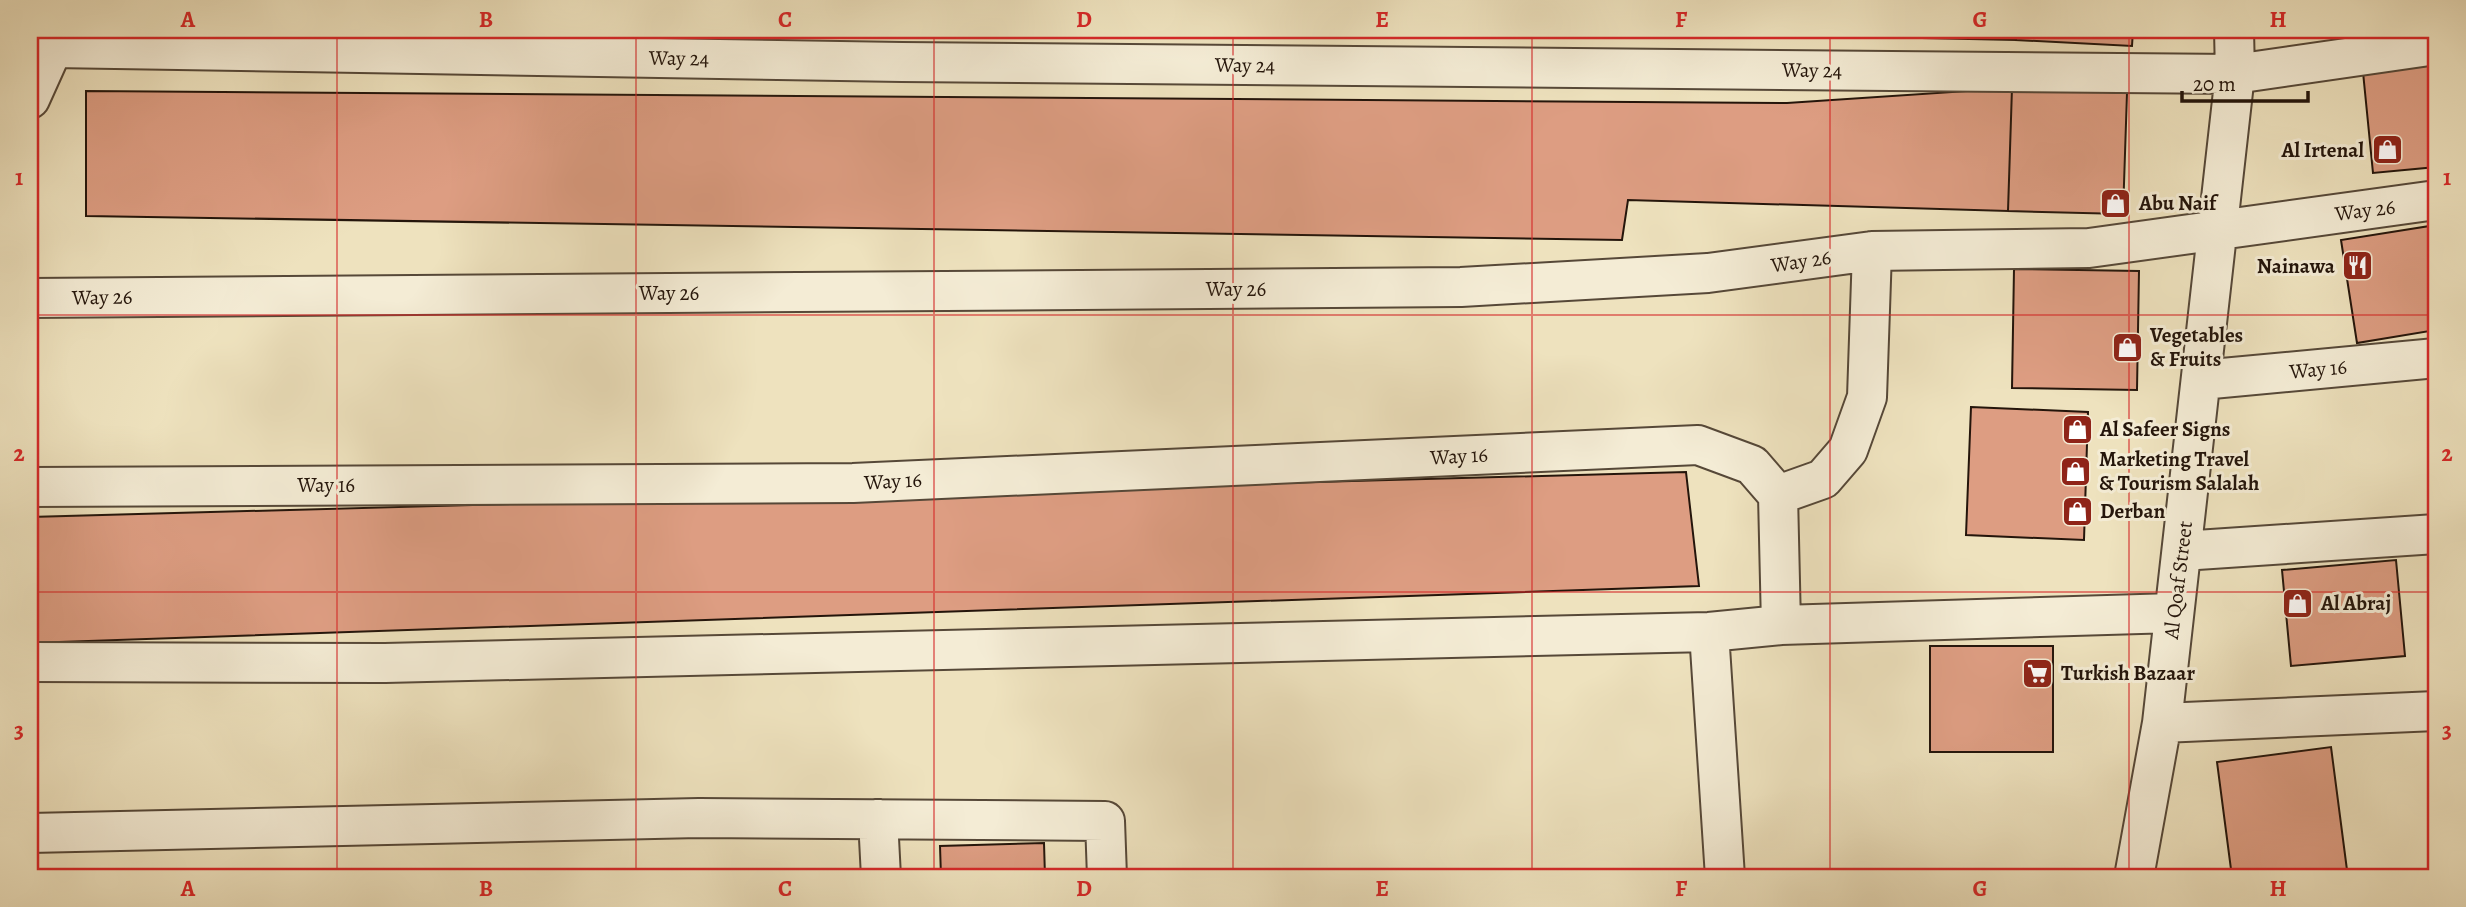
<svg xmlns="http://www.w3.org/2000/svg" width="2466" height="907" font-family="Alegreya,serif">
<style>
.building{fill:#dd9d82;stroke:#24150b;stroke-width:2}
.lines{fill:none;stroke-linecap:round;stroke-linejoin:round}
.minor-casing{stroke:#564838;stroke-width:42}
.minor{stroke:#f4ecd5;stroke-width:38}
.grid{fill:none;stroke:#d62828;stroke-width:2;stroke-opacity:0.55}
.labels{text-anchor:middle;stroke-width:6;stroke-linejoin:round;paint-order:stroke}
.street-label{font-size:21px;fill:#24150b;stroke:#f4ecd5}
.poi-label{font-size:21px;font-weight:bold;fill:#24150b;stroke:#f4ecd5;text-anchor:start}
.neatline{fill:none;stroke:#d62828;stroke-width:2.5}
.grid-label{font-size:23px;text-anchor:middle;font-weight:bold;fill:#d62828}
</style>
<rect width="100%" height="100%" fill="#eee2be"/>
<filter id="stains"><feTurbulence type="fractalNoise" baseFrequency=".00286" numOctaves="4"/><feColorMatrix values="0 0 0 0 .2 0 0 0 0 .09 0 0 0 0 .02 0 0 0 .5 -.17"/></filter>
<radialGradient id="worn" r=".72"><stop offset=".6" stop-color="#630" stop-opacity="0"/><stop offset="1" stop-color="#630" stop-opacity=".3"/></radialGradient>
<path class="building" d="M1542,30H2017L2016,40Z
M2017,30H2133L2132,46L2016,40Z
M2436,65V167L2373,173L2363,72Z
M2012,88L2127,93L2123,214L2008,211Z
M2012,88L2008,211L1628,200L1622,240L86,216V91L1787,103Z
M2436,225V330L2357,343L2341,240Z
M2014,269L2139,271L2137,390L2012,388Z
M1971,407L2088,412L2084,540L1966,535Z
M1686,472L1699,586L30,643V517Z
M2396,560L2405,656L2291,666L2282,570Z
M1930,646H2053V752H1930Z
M2331,747L2347,870L2290,877H2232L2217,762Z
M1044,843L1045,877H941L940,846Z"/>
<g class="lines">
<defs>
<path id="minor" d="M53,48L902,62L2235,74L2436,45
M30,99L53,48L58,30
M30,298L1461,287L1708,273L1872,251L2089,248L2436,200
M2201,380L2436,358
M30,487L853,483L1698,445L1752,465L1778,495L1781,625
M1778,495L1823,479L1848,450L1867,397L1872,251
M2182,551L2436,534
M1709,632L1725,877
M30,662L385,663L1709,632L1781,625L2174,613
M2162,723L2436,711
M878,819L881,877
M30,833L699,818L1105,821L1107,877
M2134,877L2162,723L2235,74L2234,30"/>
</defs>
<use href="#minor" class="minor-casing"/>
<use href="#minor" class="minor"/>
</g>
<path class="grid" d="M337,30V877M636,30V877M934,30V877M1233,30V877M1532,30V877M1830,30V877M2129,30V877M30,315H2436M30,592H2436"/>
<defs>
<symbol id="shop-square" viewBox="-11 -11 22 22"><rect x="-9" y="-9" width="18" height="18" rx="4" fill="#8f2418" stroke="#f4ecd5"/><path d="M-5-2.5h2.3a2.7 3.5 0 0 1 5.4 0H5L5.5 6h-11ZM-1.5-2.5h3a1.5 2.3 0 0 0-3 0Z" fill="#fff"/></symbol>
<symbol id="restaurant-square" viewBox="-11 -11 22 22"><rect x="-9" y="-9" width="18" height="18" rx="4" fill="#8f2418" stroke="#f4ecd5"/><path d="M-5-6h1v4h1v-4h1v4h1v-4h1v5L-1.5 .5V6h-2V.5L-5-1ZM5-6V6H3V1.5H1.5Q1.5-4 5-6Z" fill="#fff"/></symbol>
<symbol id="supermarket-square" viewBox="-11 -11 22 22"><rect x="-9" y="-9" width="18" height="18" rx="4" fill="#8f2418" stroke="#f4ecd5"/><path d="M-6-5.5h2.5l.6 2H6L4.5 2H-2.5L-4.4-4H-6ZM-1.5 3.2a1.3 1.3 0 1 0 .1 0ZM3 3.2a1.3 1.3 0 1 0 .1 0Z" fill="#fff"/></symbol>
</defs>
<g fill-rule="evenodd">
<use href="#shop-square" x="2370" y="132" width="35" height="35"/>
<use href="#shop-square" x="2098" y="186" width="35" height="35"/>
<use href="#restaurant-square" x="2340" y="248" width="35" height="35"/>
<use href="#shop-square" x="2110" y="330" width="35" height="35"/>
<use href="#shop-square" x="2060" y="412" width="35" height="35"/>
<use href="#shop-square" x="2058" y="454" width="35" height="35"/>
<use href="#shop-square" x="2060" y="494" width="35" height="35"/>
<use href="#shop-square" x="2280" y="586" width="35" height="35"/>
<use href="#supermarket-square" x="2020" y="656" width="35" height="35"/>
</g>
<g class="labels">
<g class="street-label">
<text transform="translate(679 58) rotate(1)" y="7">Way 24</text>
<text transform="translate(1245 65) rotate(1)" y="7">Way 24</text>
<text transform="translate(1812 70) rotate(1)" y="7">Way 24</text>
<text transform="translate(2365 210) rotate(-7)" y="7">Way 26</text>
<text transform="translate(1801 261) rotate(-8)" y="7">Way 26</text>
<text x="1236" y="296">Way 26</text>
<text x="669" y="300">Way 26</text>
<text transform="translate(102 297) rotate(-1)" y="7">Way 26</text>
<text transform="translate(2318 369) rotate(-5)" y="7">Way 16</text>
<text transform="translate(1459 456) rotate(-3)" y="7">Way 16</text>
<text transform="translate(893 481) rotate(-3)" y="7">Way 16</text>
<text x="326" y="492">Way 16</text>
<text transform="translate(2178 580) rotate(-83)" y="7">Al Qoaf Street</text>
</g>
<g class="poi-label">
<text x="2364" y="157" text-anchor="end">Al Irtenal</text>
<text x="2139" y="210">Abu Naif</text>
<text x="2335" y="273" text-anchor="end">Nainawa</text>
<text x="2150" y="342">Vegetables<tspan x="2150" dy="24">&amp; Fruits</tspan></text>
<text x="2100" y="436">Al Safeer Signs</text>
<text x="2099" y="466">Marketing Travel<tspan x="2099" dy="24">&amp; Tourism Salalah</tspan></text>
<text x="2100" y="518">Derban</text>
<text x="2321" y="610">Al Abraj</text>
<text x="2061" y="680">Turkish Bazaar</text>
</g>
</g>
<rect width="2466" height="907" fill="none" stroke="#eee2be" stroke-width="77"/>
<path d="M2182 91v10h126v-10" fill="none" stroke="#24150b" stroke-width="3.5"/>
<text x="2193" y="91" font-size="21" fill="#24150b" stroke="#f4ecd5" stroke-width="5" paint-order="stroke">20 m</text>
<rect x="38" y="38" width="2390" height="831" class="neatline"/>
<g class="grid-label">
<text x="188" y="27">A</text>
<text x="486" y="27">B</text>
<text x="785" y="27">C</text>
<text x="1084" y="27">D</text>
<text x="1382" y="27">E</text>
<text x="1681" y="27">F</text>
<text x="1980" y="27">G</text>
<text x="2278" y="27">H</text>
<text x="19" y="185">1</text>
<text x="2447" y="185">1</text>
<text x="19" y="461">2</text>
<text x="2447" y="461">2</text>
<text x="19" y="738">3</text>
<text x="2447" y="738">3</text>
<text x="188" y="896">A</text>
<text x="486" y="896">B</text>
<text x="785" y="896">C</text>
<text x="1084" y="896">D</text>
<text x="1382" y="896">E</text>
<text x="1681" y="896">F</text>
<text x="1980" y="896">G</text>
<text x="2278" y="896">H</text>
</g>
<rect width="100%" height="100%" filter="url(#stains)"/>
<rect width="100%" height="100%" fill="url(#worn)"/>
</svg>
